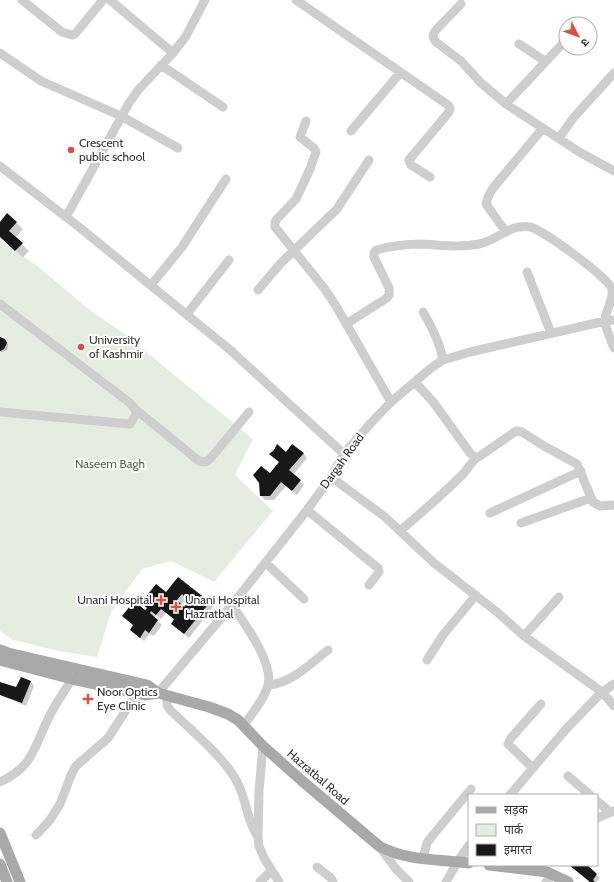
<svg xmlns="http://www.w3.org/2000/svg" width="614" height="882" font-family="Cabin,'Noto Sans Devanagari',sans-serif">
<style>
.green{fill:#e5ede0}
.shadow{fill:#0003;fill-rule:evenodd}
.building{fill:#181818;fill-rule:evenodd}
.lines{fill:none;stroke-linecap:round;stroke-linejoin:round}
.minor{stroke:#cecece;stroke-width:9}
.major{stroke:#a9a9a9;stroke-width:11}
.poi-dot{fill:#db5040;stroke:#fff;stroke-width:1.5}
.labels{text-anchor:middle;stroke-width:4;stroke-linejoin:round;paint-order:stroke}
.poi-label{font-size:12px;fill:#313131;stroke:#fff;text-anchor:start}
.street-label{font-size:12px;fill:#313131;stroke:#fff}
.park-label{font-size:12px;fill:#4d6b40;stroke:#fff}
</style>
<rect width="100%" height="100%" fill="#fff"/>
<path class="green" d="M0,240L40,268L87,308L123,333L253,439L235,475L273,511L214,582L171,561L142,569L111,612L97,657L59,651L13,640L0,631Z"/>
<path class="shadow" d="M0,223H16L23,229L15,238L29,251L23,257L0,237Z
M0,339H3L8,344L7,350L2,352H0Z
M286,453H303L307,458L293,475L304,485L297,495L286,486L274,500H265L261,496L270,474Z
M178,578L213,607L189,638L177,628L175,620L166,613L161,619L156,615L154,618L162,625L154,636L150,634L144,641L131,630L145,611L166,593ZM187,598L190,601L185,608L181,605Z
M21,678L31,682L34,686L26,706L0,695V687L16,688Z
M571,865H585L600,878L596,882H590Z"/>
<path class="building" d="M7,213L17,222L9,231L23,243L15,251L0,237V222Z
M0,337L5,339L7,343L4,349L0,351Z
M277,444L286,452L292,444L304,453L289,470L301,480L292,491L281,482L270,496H260L259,483L253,475L261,466L270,473L279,462L269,454L274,450Z
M178,577L210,602L184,634L171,624L174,619L161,609L156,615L151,611L150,613L158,620L149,633L145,630L140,638L130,630L133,625L122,616L134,601L145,610L147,608L141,603L156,584L166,592ZM182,594L189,601L184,607L177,600Z
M21,677L31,681L22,703L0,695V682L16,687Z
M569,865H587L597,874L593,880L595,882H590Z"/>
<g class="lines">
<path class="minor" d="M22,0L62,32L72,35L75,34L103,0
M110,0L173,53
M296,0L448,105L450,108L449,112L409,160L411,165L430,177
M461,4L435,31C432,36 433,38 436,42L461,61L480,82L506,104L581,153L614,171
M519,44L545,61
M0,53L41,81L121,116L178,148
M161,65L223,107
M506,104L566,40
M306,121L300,137L314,148L316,152L310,169L296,199L277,219L275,222V227L324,288L336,306L391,402
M351,131L400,73
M559,138L574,117L614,73
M0,166L79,227L229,349L344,454
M66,217L129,103L139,89L173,53L186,36L205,0
M506,232L486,204L488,197L493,188L543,128
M527,272L551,333
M151,285L182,247L226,179
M258,290L280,264L337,209L369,160
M0,304L130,403L135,409L136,414L130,424L0,412
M423,312C432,327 440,343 443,360
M187,314L229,260
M346,324L387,298L389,295V288L374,257V253L376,250C391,246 406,244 422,244C442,245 459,248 479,244C496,241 511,223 530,227C543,230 609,278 612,289C614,301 604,312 605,322C606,330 611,340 614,348
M415,382L434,403L470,453L475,457
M135,409L199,461L205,462L210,459L249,412
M331,477L385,517L434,563L497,612L524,636L602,692L614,706
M307,510L378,568L379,572L369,585
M490,513L581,471
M521,523L591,498
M400,531C421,513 442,495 461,476C467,471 473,458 480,456L516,431L522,432L544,446L577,464L593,502L600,506L614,505
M266,563L304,599
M232,605C244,623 274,663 268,685C265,698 252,714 244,725
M524,636L559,597
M427,660L443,635L476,595
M268,685C291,684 311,663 328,650
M158,693L232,605L307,510L331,477L344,454L370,424L391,402L431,368L443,360L470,352L605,321L614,320
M167,695V705L170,710C190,729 225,758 237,782C247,800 246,820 258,837
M263,746L259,791L258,837L259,846L264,858L279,882
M533,768L508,744L511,738L541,704
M568,776L590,795
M0,782C34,766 34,747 49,717C55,704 64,692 72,679
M510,795L567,728L602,692L614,684
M597,801L610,812
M597,818L614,811
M36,835L50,820L60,804L71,775L76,766L108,738L137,693
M379,846L396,869L409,882
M423,858L427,843L433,835L471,789
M317,867L331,878L333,882
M260,882L271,871
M446,882L458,861L469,845
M546,882L553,874"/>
<path class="major" d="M0,650L8,653L147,685L158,693L209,707L228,714L238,720L263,746L301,780L379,846C406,861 439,859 469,863
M0,660L72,679L137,693L145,695L158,693
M0,833L20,882
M0,864L7,882
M489,865L547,872L568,882"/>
</g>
<g class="poi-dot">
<circle cx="71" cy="150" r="4"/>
<circle cx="81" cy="347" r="4"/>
<path d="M159 594h4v4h4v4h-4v4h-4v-4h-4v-4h4z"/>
<path d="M174 601h4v4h4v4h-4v4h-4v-4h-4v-4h4z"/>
<path d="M86 693h4v4h4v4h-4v4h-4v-4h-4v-4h4z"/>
</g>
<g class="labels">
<g class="poi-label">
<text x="79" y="147">Crescent<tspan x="79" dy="14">public school</tspan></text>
<text x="89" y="344">University<tspan x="89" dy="14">of Kashmir</tspan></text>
<text x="152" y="604" text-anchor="end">Unani Hospital</text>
<text x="185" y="604">Unani Hospital<tspan x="185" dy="14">Hazratbal</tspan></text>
<text x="97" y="696">Noor Optics<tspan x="97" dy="14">Eye Clinic</tspan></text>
</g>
<g class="street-label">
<text transform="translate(342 461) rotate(-54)" y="4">Dargah Road</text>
<text transform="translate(318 777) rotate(41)" y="4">Hazratbal Road</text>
</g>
<g class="park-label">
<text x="110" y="468">Naseem Bagh</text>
</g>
</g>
<rect x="468" y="794" width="130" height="72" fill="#ffffff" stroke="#adadad"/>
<rect x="476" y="807" width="20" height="6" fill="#a9a9a9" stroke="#adadad"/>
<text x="504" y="814" font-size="12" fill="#313131">सड़क</text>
<rect x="476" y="824" width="20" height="12" fill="#e5ede0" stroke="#adadad"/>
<text x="504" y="834" font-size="12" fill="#313131">पार्क</text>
<rect x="476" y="844" width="20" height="12" fill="#181818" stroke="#adadad"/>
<text x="504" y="854" font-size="12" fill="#313131">इमारत</text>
<g transform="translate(578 36) rotate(132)"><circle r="19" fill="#ffffff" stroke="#adadad"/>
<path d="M0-3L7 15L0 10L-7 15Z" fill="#db5040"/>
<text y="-6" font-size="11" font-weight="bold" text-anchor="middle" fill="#313131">उ</text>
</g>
</svg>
